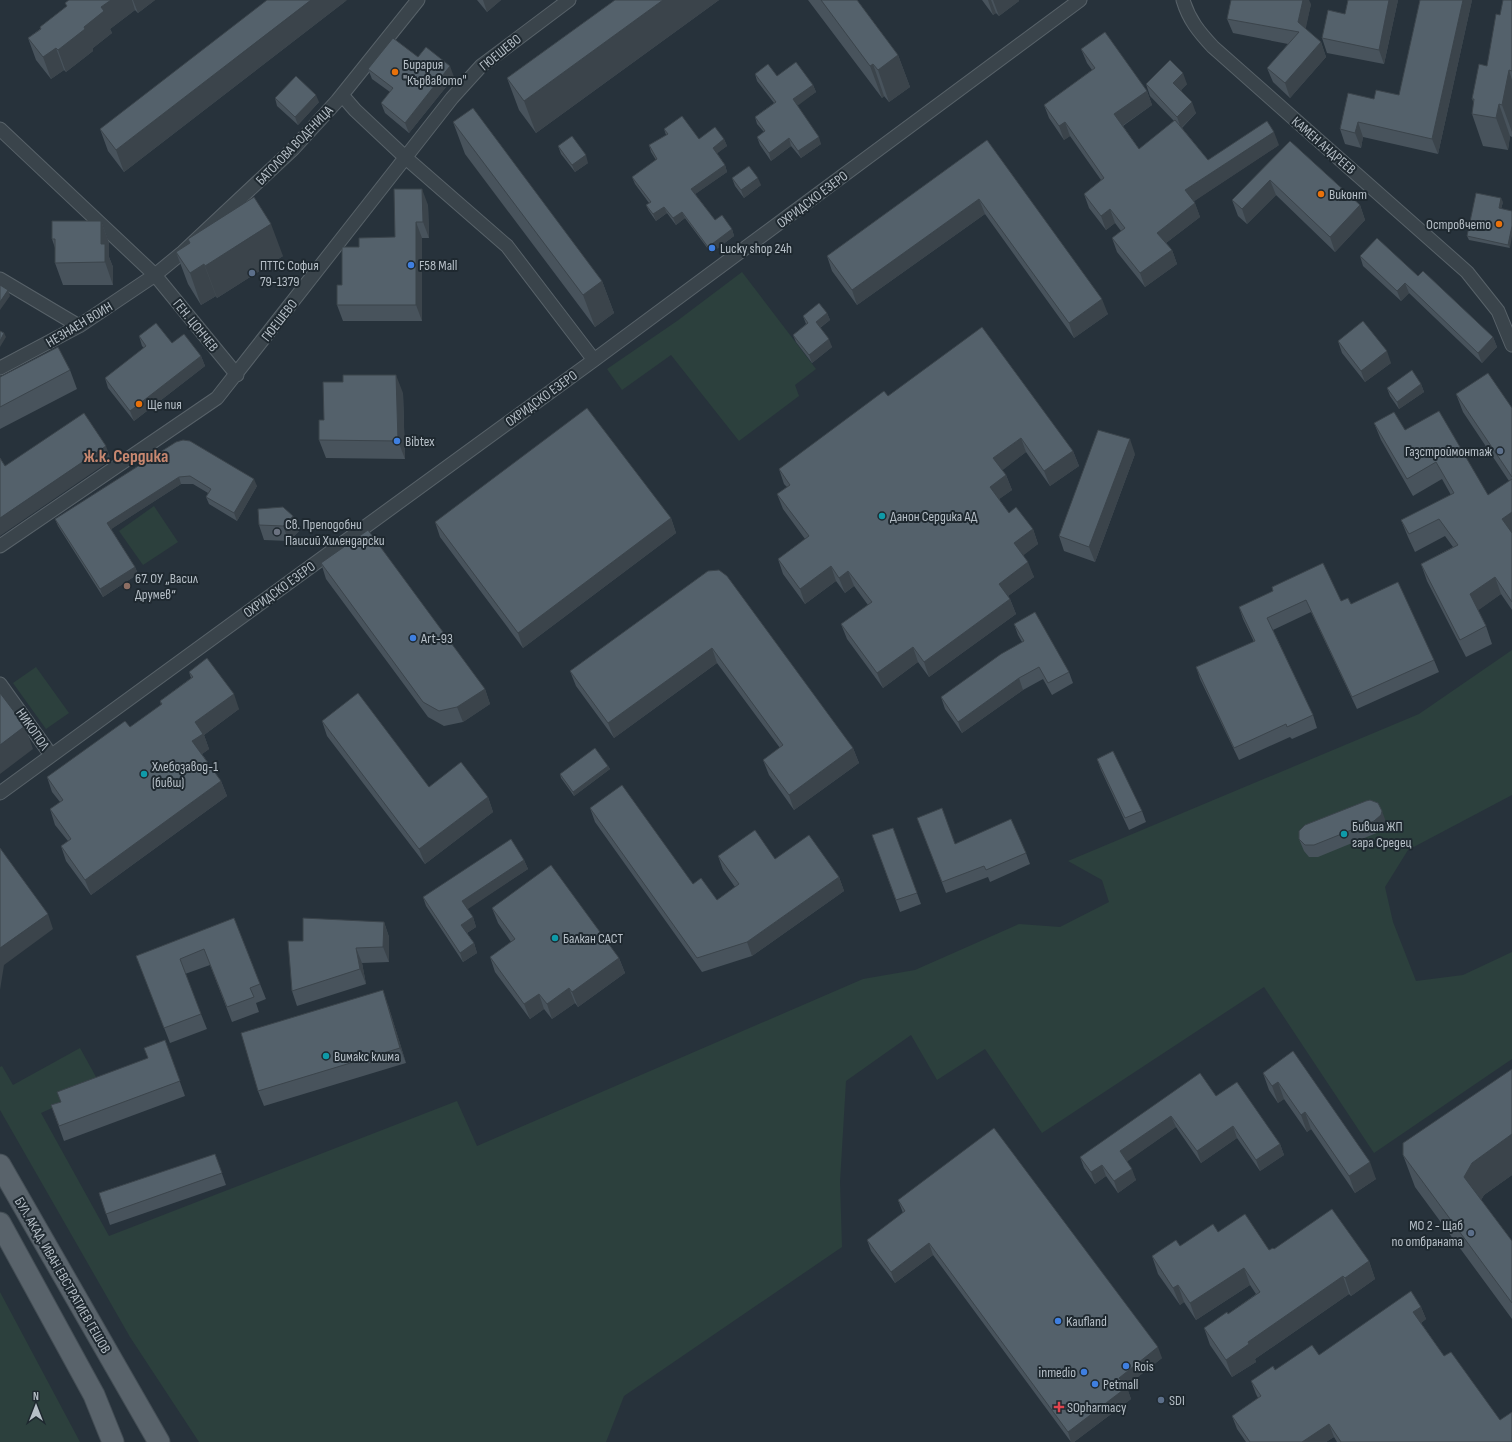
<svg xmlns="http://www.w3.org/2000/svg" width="1512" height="1442" font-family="'Sofia Sans Condensed',sans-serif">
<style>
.green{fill:#2c403d}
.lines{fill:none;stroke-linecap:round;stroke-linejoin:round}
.minor-casing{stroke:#586269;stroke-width:15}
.primary-casing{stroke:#434d54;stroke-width:23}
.minor{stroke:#3a444b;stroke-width:13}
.primary{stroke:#59636b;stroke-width:21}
.wall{fill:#48535c}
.shaded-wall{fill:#3b444b}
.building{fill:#54616b;stroke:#3b444b}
.food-dot{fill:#e8710a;stroke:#1f2930;stroke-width:1.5}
.shop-dot{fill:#3f7fe0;stroke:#1f2930;stroke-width:1.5}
.service-dot{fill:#5c6f8a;stroke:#1f2930;stroke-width:1.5}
.culture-dot{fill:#0f9aa8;stroke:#1f2930;stroke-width:1.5}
.worship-dot{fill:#6b7280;stroke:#1f2930;stroke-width:1.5}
.education-dot{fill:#8d6e63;stroke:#1f2930;stroke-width:1.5}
.health-dot{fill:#e0444e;stroke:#1f2930;stroke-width:1.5}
.labels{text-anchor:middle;stroke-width:4;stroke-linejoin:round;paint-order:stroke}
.street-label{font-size:14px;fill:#b6bfc7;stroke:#1f2930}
.poi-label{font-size:14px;fill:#b6bfc7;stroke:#1f2930;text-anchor:start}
.district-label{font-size:18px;font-weight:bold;fill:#c88870;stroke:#1f2930}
</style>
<rect width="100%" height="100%" fill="#27323b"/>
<path class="green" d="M742,272L816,369L795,385L799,396L739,441L671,355L622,390L607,369L677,321Z
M154,506L178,542L143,565L119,531Z
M1512,650V795L1408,850L1385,887L1393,922L1416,981L1463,975L1512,952V1059L1374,1153L1264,987L1042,1133L985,1049L937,1080L911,1035L846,1081L840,1182L842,1247L624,1396L606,1442H199L130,1337L0,1110V1067L2,1066L13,1085L80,1048L101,1086L41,1113L109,1236L457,1101L477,1146L863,979L915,970L1019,924L1060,927L1109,902L1102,880L1068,861L1419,714Z
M36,667L69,713L46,729L13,683Z
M0,1292L80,1442H0Z"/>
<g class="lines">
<defs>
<path id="minor" d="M1183,0C1189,20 1199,32 1213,47L1467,272L1498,311L1512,345
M342,95L355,110L406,158L507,246L594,360
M0,129L155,275L237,375
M0,279L79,326
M0,368L79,326L155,275L183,252L293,149L337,101L418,0
M0,546L217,398L452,98L481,66L569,0
M0,684L51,755
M0,793L594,360L1080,0"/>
<path id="primary" d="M0,1165L159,1442
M0,1223L94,1395L113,1442"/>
</defs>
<use href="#minor" class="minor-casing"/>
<use href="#primary" class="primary-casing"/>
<use href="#minor" class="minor"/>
<use href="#primary" class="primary"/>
</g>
<path class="wall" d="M69,0H155L138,13L135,10L110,29L112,33L93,48V51L66,72L64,70L51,79L36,60L28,38L40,29V27L67,6L65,3Z
M347,0L124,172L108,151L100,129Z
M477,0H501L487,12Z
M615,0H719L536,133L519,110L507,78Z
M808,0H857L898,55L910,87L889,102L884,96L882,98Z
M982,0H1019V1L999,16L996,13L993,15Z
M1348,0H1398L1384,64L1327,53L1322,38L1345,14Z
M1420,0H1472L1438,154L1363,137L1361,148L1345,144L1340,129L1374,99L1399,95Z
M1512,0V137L1510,136L1508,150L1483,146L1472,114L1474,103L1472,99L1487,66L1500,15Z
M1311,4L1305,29L1321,42L1326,57L1290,98L1273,82L1267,68L1288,44L1233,33L1227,19Z
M1081,49L1147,91L1152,105L1123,126L1139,149L1174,121L1150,96L1146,84H1187L1181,90L1196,113L1182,128L1208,160L1279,145L1194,201L1200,217L1166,243L1172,250L1177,264L1145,287L1117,252L1112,238L1121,231L1115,223L1106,230L1089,208L1084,194L1101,180L1070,136L1064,140L1049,118L1044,105L1092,70L1087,63Z
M418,57L454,77L409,133L385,113L381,103L390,92L372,79L368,69Z
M755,74L777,76L813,85L816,92L797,105L821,144L801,158L791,146L771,161L760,145L757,137L764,132L757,124L755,117L774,103L757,81Z
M275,98L319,102L298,125L277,106Z
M453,122L602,281L614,313L595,327L465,154Z
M664,129L699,139H724L727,146L717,153L725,165L727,172L695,194L715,220L732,229L734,236L711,253L685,218L676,225L667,213L656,221L649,211L646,205L649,203L635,184L632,177L656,160L651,152L649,145L666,135Z
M987,140L1108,314L1074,338L985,214L857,305L832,271L827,256Z
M1290,141L1360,205L1365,220L1335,252L1276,195L1247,224L1238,216L1232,200Z
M558,146L588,163L575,172L561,154Z
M732,178L761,185L744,198L735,186Z
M1503,202L1501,209L1510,248L1469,240L1467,236Z
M428,205L429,238H422V321H343L337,305L359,247L395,237Z
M101,221L109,243V257L113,267V285H63L55,263V248L52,239Z
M188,239L283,256L217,298L216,296L201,305L188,284L176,252L190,243Z
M1360,256L1418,276L1493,337L1497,347L1482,363L1409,293L1401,301L1363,266Z
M827,313L830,320L820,328L832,347L812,363L796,342L793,335L806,324L803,316Z
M139,336L172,343L201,356L205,366L134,421L108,388L105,378L144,348L142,346Z
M1338,341L1391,363L1365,382L1342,353Z
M70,370L77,389L0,429V377Z
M1421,384L1424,392L1399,409L1390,396L1387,388Z
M403,393L405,459L326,458L319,440L324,420Z
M1456,394L1512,408V610L1501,594L1478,610L1486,626L1492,644L1466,657L1427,581L1421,564L1453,547L1445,536L1415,552L1408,537L1401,520L1451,495L1442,479L1413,496L1381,440L1374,423L1405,430L1488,495L1509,481L1463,412Z
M888,396L1073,451L1079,466L1050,486L1026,452L1002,470L1006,475L1012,490L999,499L1009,513L1033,529L1038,544L1023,555L1034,577L1008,596L1010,599L1016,614L929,677L918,662L883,688L847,639L841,624L868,605L854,586L845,593L836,581L805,604L783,574L778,559L805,539L783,509L777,494L787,487L784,484L779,469Z
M176,442L257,486L237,521L209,504L206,497L208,493L193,484H181L111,529L135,567L138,574L103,597L58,526L55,519Z
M1135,454L1095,562L1064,551L1059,536Z
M293,516L299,531L289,541L264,540L259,525Z
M671,518L676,533L523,648L440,537L435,522Z
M321,563L485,689L490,704L463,722L444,726L428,717L326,579Z
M708,571L853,748L859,763L794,810L769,775L763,760L780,748L717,663L614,738L576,686L570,671Z
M1272,587L1351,604L1434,660L1439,672L1357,709L1311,612L1273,630L1313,715L1317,728L1292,739L1290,737L1239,760L1200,679L1196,667L1254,642L1243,619L1239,607L1273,591Z
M1014,624L1069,672L1073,683L1052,695L1043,679L1023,690L962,733L945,709L941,697L1022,642L1018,635Z
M189,672L239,709L204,735L209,749L202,754L221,781L227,796L91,895L66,861L61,846L68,841L55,825L50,809L60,802L52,792L47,777L130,727L161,705L160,701L191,678Z
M322,721L429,787L488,797L493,812L425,864L327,736Z
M1097,759L1142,811L1146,822L1129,830L1101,770Z
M608,766L610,769L574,796L561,778L560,774Z
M1366,801L1386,822L1385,827L1379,832L1318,857H1309L1304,851L1299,839Z
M590,808L693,884L717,900L735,887L723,870L718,856L775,859L839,877L844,891L752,956L702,972L595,822Z
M917,818L955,844L1026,853L1030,864L990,882L988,877L946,893Z
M893,828L921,904L900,912L872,835Z
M524,860L528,869L467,909L473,917L476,927L467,933L474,943L477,953L463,962L426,906L423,897Z
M492,908L619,958L625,973L578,1007L575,1003L552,1019L544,1009L530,1019L495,972L490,957L511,942L498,923Z
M234,918L266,999L256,1003L259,1012L232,1022L210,965L185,974L207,1029L170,1043L136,956Z
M384,922L389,937V962L362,963L366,984L297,1006L292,991L303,941Z
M388,1005L406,1063L264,1106L258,1091Z
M165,1040L185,1096L64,1141L51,1105L61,1102L148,1058Z
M1293,1051L1376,1179L1355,1193L1311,1129L1307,1132L1284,1099L1278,1103L1269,1090L1263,1073Z
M1512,1069V1175L1484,1195L1481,1200L1512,1241V1319L1415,1187L1403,1155Z
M1216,1096L1280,1144L1284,1155L1260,1171L1237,1138L1201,1163L1176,1127L1127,1161L1136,1180L1118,1193L1106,1176L1095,1184L1084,1168L1080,1157Z
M215,1154L226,1185L110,1225L99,1193Z
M898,1200L1162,1358L1126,1386L1131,1399L1074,1442H1071L933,1255L895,1283L871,1251L867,1240L903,1213Z
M1218,1232L1269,1250L1274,1249L1369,1261L1375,1279L1351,1296L1349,1294L1255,1359L1256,1362L1232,1377L1210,1345L1204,1328L1228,1314L1256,1294L1250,1285L1196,1320L1184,1302L1180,1305L1158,1274L1152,1256Z
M1421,1307L1426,1319L1421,1323L1444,1356L1512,1442H1337L1334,1437L1326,1442H1246L1237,1429L1232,1416L1258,1398L1256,1394L1251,1381L1275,1370L1319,1355Z"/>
<path class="shaded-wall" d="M111,0H132L135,10L110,29L112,33L93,48V51L66,72L58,50L84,27L101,7Z
M133,0H155L138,13Z
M311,0H347L124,172L116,150Z
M483,0H501L487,12Z
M663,0H719L536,133L524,101Z
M988,0H991L996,13L993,15Z
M993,0H1019V1L999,16Z
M1303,0H1309L1311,4L1304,37L1298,22Z
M1389,0H1398L1384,64L1379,50Z
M1463,0H1472L1438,154L1432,139Z
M1321,42L1326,57L1290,98L1285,83Z
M56,48L64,70L51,79L43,57Z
M898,55L910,87L889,102L878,70Z
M873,64L884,96L882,98L870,66Z
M450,66L454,77L409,133L405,123Z
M1509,70L1512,80V132L1502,105Z
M1183,73L1187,84L1177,94L1173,83Z
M813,85L816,92L796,107L793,99Z
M1147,91L1152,105L1119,128L1114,114Z
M316,95L319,102L298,125L295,117Z
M1192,102L1196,113L1181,128L1177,117Z
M1499,104L1510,136L1508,150L1496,118Z
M1065,122L1070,136L1064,140L1059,126Z
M1358,122L1363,137L1361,148L1355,133Z
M1274,132L1279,145L1190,204L1185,190Z
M819,137L821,144L801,158L798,151Z
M789,138L791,146L771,161L769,153Z
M724,139L727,146L715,155L713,148Z
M586,155L588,163L575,172L572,165Z
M725,165L727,172L694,195L691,189Z
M758,178L761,185L744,198L741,190Z
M1270,180L1276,195L1247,224L1242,209Z
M422,189L428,205L429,238L423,222Z
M1501,198L1503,202L1500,212L1499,208Z
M979,199L985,214L857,305L852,290Z
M1195,203L1200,217L1162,246L1157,233Z
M1360,205L1365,220L1335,252L1330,237Z
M664,207L667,213L656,221L653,214Z
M1110,209L1115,223L1106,230L1101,216Z
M682,212L685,218L676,225L673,218Z
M101,221L109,243V257L113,267V285L105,262L101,244Z
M416,222L422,238V321L416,305Z
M271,224L283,256L217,298L205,266Z
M1512,226V236L1510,248L1508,245Z
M732,229L734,236L711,253L708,247Z
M1172,250L1177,264L1145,287L1140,273Z
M204,264L216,296L201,305L190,273Z
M602,281L614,313L595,327L583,295Z
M1405,283L1409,293L1401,301L1397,291Z
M8,290L10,296L0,310V302Z
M1102,299L1108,314L1074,338L1069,323Z
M827,313L830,320L818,329L816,322Z
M4,333L6,337L0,347V341Z
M1493,337L1497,347L1482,363L1478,353Z
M829,339L832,347L812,363L809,355Z
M1387,351L1391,363L1365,382L1361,371Z
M201,356L205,366L134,421L130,411Z
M396,375L403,393L405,459L398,441Z
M1421,384L1424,392L1399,409L1397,402Z
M1021,438L1026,452L999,473L993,458Z
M1130,439L1135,454L1095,562L1089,547Z
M106,446L111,460L0,536V518Z
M1073,451L1079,466L1050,486L1044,471Z
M1006,475L1012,490L995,502L990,487Z
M179,477L181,484L110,530L107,523Z
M254,479L257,486L237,521L234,513Z
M1512,512V534L1502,519Z
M293,516L299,531L289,541L283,526Z
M671,518L676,533L523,648L518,633Z
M1033,529L1038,544L1020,558L1014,543Z
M1028,562L1034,577L1004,599L999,584Z
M831,566L836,581L805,604L800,589Z
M135,567L138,574L103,597L100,589Z
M848,571L854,586L845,593L839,578Z
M1495,577L1501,594L1476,612L1470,594Z
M1010,599L1016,614L929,677L924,662Z
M913,647L918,662L883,688L877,673Z
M712,648L717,663L614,738L608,723Z
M1019,678L1023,690L962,733L958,722Z
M485,689L490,704L463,722L457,707Z
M234,694L239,709L204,735L209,749L198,757L192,741L195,722Z
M25,726L33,749L0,774V745Z
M853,748L859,763L794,810L789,795Z
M608,766L610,769L574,796L573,792Z
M221,781L227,796L91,895L85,880Z
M488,797L493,812L425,864L419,849Z
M1382,811L1386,822L1385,827L1379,832L1374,821Z
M524,860L528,869L465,911L462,901Z
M839,877L844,891L752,956L747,942Z
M48,914L53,929L4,965L0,990V948Z
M473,917L476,927L465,934L461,925Z
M384,922L389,937V962L383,947Z
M474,943L477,953L463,962L460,953Z
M356,948L362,963L366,984L360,969Z
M619,958L625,973L578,1007L572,992Z
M569,988L575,1003L552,1019L547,1004Z
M383,990L388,1005L406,1063L400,1048Z
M539,994L544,1009L530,1019L524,1004Z
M1278,1082L1284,1099L1278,1103L1272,1086Z
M1305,1112L1311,1129L1307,1132L1301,1115Z
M1171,1116L1176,1127L1125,1163L1120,1151Z
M1233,1126L1237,1138L1201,1163L1197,1151Z
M1512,1134V1175L1484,1195L1476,1209L1464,1177L1472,1163Z
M1280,1144L1284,1155L1260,1171L1256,1160Z
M1370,1162L1376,1179L1355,1193L1349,1176Z
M1102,1165L1106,1176L1095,1184L1091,1172Z
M1132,1169L1136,1180L1118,1193L1114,1181Z
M929,1243L933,1255L895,1283L891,1272Z
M1369,1261L1375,1279L1351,1296L1345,1278Z
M1244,1268L1250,1285L1196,1320L1190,1303Z
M1343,1276L1349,1294L1255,1359L1256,1362L1232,1377L1226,1360L1248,1342Z
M1178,1285L1184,1302L1180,1305L1173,1288Z
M1421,1307L1426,1319L1418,1325L1413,1312Z
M1158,1347L1162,1358L1123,1389L1119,1378Z
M1127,1387L1131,1399L1074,1442H1071L1068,1432Z
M1329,1424L1334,1437L1326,1442H1302Z"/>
<path class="building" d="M69,0H111L101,7L104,11L84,27L85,29L58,50L56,48L43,57L28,38L41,29L40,27L67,6L65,3Z
M267,0H311L116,150L100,129Z
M615,0H663L524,101L507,78Z
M821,0H857L898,55L878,70L873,64L870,66Z
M1231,0H1303L1298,22L1321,42L1285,83L1267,68L1299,32L1227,19Z
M1348,0H1389L1379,50L1322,38L1328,10L1345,14Z
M1420,0H1463L1432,139L1358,122L1355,133L1340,129L1348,93L1374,99L1376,90L1399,95Z
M1503,0H1512V71L1509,70L1502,105L1499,104L1496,118L1472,114L1474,99H1472L1479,64L1487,66L1496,14L1500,15Z
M1105,32L1147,91L1114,114L1139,149L1175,120L1208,160L1267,121L1274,132L1185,190L1195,203L1157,233L1172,250L1140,273L1112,238L1125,228L1110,209L1101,216L1084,194L1104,178L1065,122L1059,126L1044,105L1095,68L1081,49Z
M393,38L418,57L426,47L450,66L405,123L381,103L393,88L368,69Z
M1170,60L1183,73L1173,83L1192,102L1177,117L1146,84Z
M796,62L813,85L793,99L819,137L798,151L789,138L769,153L757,137L765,131L755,117L776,102L755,74L768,64L777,76Z
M296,76L316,95L295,117L275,98Z
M473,108L602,281L583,295L453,122Z
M682,116L699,139L715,127L724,139L713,148L725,165L691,189L715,220L722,215L732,229L708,247L682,212L673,218L664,207L653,214L646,205L651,202L632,177L657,159L649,145L668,134L664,129Z
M572,136L586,155L572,165L558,146Z
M987,140L1102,299L1069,323L979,199L852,290L827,256Z
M1290,141L1360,205L1330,237L1270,180L1242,209L1232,200Z
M749,166L758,178L741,190L732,178Z
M394,189H422L423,222H416V305H337V285H342V247H359V238L395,237Z
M1476,193L1501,198L1499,208L1512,211V226L1508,245L1467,236Z
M254,197L271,224L205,266L204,264L190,273L176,252L190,243L188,239Z
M52,221H101V244H105V262L55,263V239H52Z
M1377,238L1418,276L1423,271L1493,337L1478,353L1405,283L1397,291L1360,256Z
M0,285L8,290L0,302Z
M819,303L827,313L816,322L829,339L809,355L793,335L808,323L803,316Z
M1363,321L1387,351L1361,371L1338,341Z
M156,323L172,343L184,334L201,356L130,411L105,378L146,346L139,336Z
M982,327L1073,451L1044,471L1021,438L993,458L1006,475L990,487L1009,513L1016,507L1033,529L1014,543L1028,562L999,584L1010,599L924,662L913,647L877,673L841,624L872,602L848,571L839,578L831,566L800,589L778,559L809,536L777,494L790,485L779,469L884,391L888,396Z
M0,331L4,333L0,341Z
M58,347L70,370L0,407V377Z
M1412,370L1421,384L1397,402L1387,388Z
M1488,373L1512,408V477L1456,394Z
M343,375H396L398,441L319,440V420H324L323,382H343Z
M587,408L671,518L518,633L435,522Z
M1439,411L1488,495L1512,479V512L1502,519L1512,533V602L1495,577L1470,594L1486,626L1460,640L1421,564L1458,545L1439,519L1409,534L1401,520L1454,493L1436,462L1407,479L1374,423L1394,412L1405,430Z
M84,413L106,446L0,518V458L5,466Z
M1098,430L1130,439L1089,547L1059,536Z
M183,440L190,441L254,479L234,513L206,497L211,489L190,476L179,477L107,523L135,567L100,589L55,519L176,442Z
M283,507L293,516L283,526L259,525L258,509Z
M368,530L485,689L457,707L439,711L423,702L321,563Z
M1323,563L1341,601L1348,598L1351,604L1398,582L1434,660L1352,697L1306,600L1267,618L1313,715L1287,727L1286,724L1234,748L1196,667L1255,641L1239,607L1273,591L1272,587Z
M719,570L727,576L853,748L789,795L763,760L783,745L712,648L608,723L570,671L708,571Z
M1035,612L1069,672L1048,683L1039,667L1019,678L958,722L941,697L1001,654L1024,641L1014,624Z
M207,658L234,694L195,722L203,734L192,741L221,781L85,880L61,846L71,839L50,809L63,800L47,777L125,721L130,727L162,704L160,701L193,677L189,672Z
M0,693L25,726L0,745Z
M358,693L429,787L461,762L488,797L419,849L322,721Z
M595,748L608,766L573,792L560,774Z
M1113,751L1142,811L1125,818L1097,759Z
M622,785L693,884L701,878L717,900L739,884L718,856L755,830L775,859L809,835L839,877L747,942L697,958L590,808Z
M1370,800L1378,803L1382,811L1381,815L1374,821L1314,845H1305L1299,839V831L1305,825L1366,801Z
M942,808L955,844L1011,819L1026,853L986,870L984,866L942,882L917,818Z
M893,828L917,893L896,900L872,835Z
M511,839L524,860L462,901L473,917L461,925L474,943L460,953L423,897Z
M0,848L48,914L0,948Z
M551,865L619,958L572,992L569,988L547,1004L539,994L524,1004L490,957L515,939L492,908Z
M234,918L260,984L250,988L254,997L227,1007L204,949L180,959L201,1014L164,1028L136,956Z
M303,918L384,922L383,947L356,948L360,969L292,991L288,941H303Z
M383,990L400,1048L258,1091L241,1033Z
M165,1040L180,1081L59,1126L51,1105L61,1102L57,1092L148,1058L144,1048Z
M1293,1051L1370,1162L1349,1176L1305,1112L1301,1115L1278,1082L1272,1086L1263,1073Z
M1512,1069V1134L1472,1163L1464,1177L1512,1241V1303L1403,1155V1143Z
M1200,1073L1216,1096L1237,1082L1280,1144L1256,1160L1233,1126L1197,1151L1171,1116L1120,1151L1132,1169L1114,1181L1102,1165L1091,1172L1080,1157Z
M994,1128L1158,1347L1119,1378L1127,1387L1068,1432L929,1243L891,1272L867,1240L905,1211L898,1200Z
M215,1154L222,1173L106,1214L99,1193Z
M1332,1209L1369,1261L1345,1278L1343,1276L1248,1342L1249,1344L1226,1360L1204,1328L1227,1312L1228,1314L1260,1292L1244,1268L1190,1303L1178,1285L1173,1288L1152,1256L1176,1240L1180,1246L1213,1224L1218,1232L1245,1214L1269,1250L1273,1248L1274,1249Z
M1411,1291L1421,1307L1413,1312L1444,1356L1451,1352L1500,1420L1512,1412V1442H1341L1329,1424L1302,1442H1250L1232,1416L1261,1396L1251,1381L1273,1366L1275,1370L1312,1345L1319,1355Z"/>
<g class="food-dot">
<circle cx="395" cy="72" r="4"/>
<circle cx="1321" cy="194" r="4"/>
<circle cx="1499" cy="224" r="4"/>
<circle cx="139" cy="404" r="4"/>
</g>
<g class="shop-dot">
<circle cx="712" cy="248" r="4"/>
<circle cx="411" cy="265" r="4"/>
<circle cx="397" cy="441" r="4"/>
<circle cx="413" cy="638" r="4"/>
<circle cx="1058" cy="1321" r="4"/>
<circle cx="1126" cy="1366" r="4"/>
<circle cx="1084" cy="1372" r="4"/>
<circle cx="1095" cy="1384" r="4"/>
</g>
<g class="service-dot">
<circle cx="252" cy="273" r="4"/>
<circle cx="1500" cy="451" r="4"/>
<circle cx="1471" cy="1233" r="4"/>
<circle cx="1161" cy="1400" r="4"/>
</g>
<g class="culture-dot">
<circle cx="882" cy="516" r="4"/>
<circle cx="144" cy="774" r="4"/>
<circle cx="1344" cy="834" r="4"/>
<circle cx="555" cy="938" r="4"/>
<circle cx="326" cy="1056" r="4"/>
</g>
<circle class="worship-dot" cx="277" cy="532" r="4"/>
<circle class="education-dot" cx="127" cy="586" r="4"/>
<path class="health-dot" d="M1057 1401h4v4h4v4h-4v4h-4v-4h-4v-4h4z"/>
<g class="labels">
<g class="street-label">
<text transform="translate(500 52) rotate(-39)" y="5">ГЮЕШЕВО</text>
<text transform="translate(294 145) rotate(-46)" y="5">БАТОЛОВА ВОДЕНИЦА</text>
<text transform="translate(1324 145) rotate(41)" y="5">КАМЕН АНДРЕЕВ</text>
<text transform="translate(812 199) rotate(-37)" y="5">ОХРИДСКО ЕЗЕРО</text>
<text transform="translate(279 320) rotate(-52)" y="5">ГЮЕШЕВО</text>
<text transform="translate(79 324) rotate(-31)" y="5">НЕЗНАЕН ВОИН</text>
<text transform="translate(196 325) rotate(51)" y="5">ГЕН. ЦОНЧЕВ</text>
<text transform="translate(541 398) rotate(-36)" y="5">ОХРИДСКО ЕЗЕРО</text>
<text transform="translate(279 589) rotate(-36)" y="5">ОХРИДСКО ЕЗЕРО</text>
<text transform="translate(33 729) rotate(55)" y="5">НИКОПОЛ</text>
<text transform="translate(63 1275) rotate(60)" y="5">БУЛ. АКАД. ИВАН ЕВСТРАТИЕВ ГЕШОВ</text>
</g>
<g class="poi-label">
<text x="403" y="69">Бирария<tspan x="403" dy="16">"Кървавото"</tspan></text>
<text x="1329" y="199">Виконт</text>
<text x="1491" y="229" text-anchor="end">Островчето</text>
<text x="720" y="253">Lucky shop 24h</text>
<text x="260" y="270">ПТТС София<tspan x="260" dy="16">79-1379</tspan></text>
<text x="419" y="270">F58 Mall</text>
<text x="147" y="409">Ще пия</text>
<text x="405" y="446">Bibtex</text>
<text x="1492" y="456" text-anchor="end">Газстроймонтаж</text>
<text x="890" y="521">Данон Сердика АД</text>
<text x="285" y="529">Св. Преподобни<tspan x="285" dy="16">Паисий Хилендарски</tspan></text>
<text x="135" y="583">67. ОУ „Васил<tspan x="135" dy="16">Друмев“</tspan></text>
<text x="421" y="643">Art-93</text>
<text x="152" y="771">Хлебозавод-1<tspan x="152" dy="16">(бивш)</tspan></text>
<text x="1352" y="831">Бивша ЖП<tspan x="1352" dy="16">гара Средец</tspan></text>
<text x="563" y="943">Балкан САСТ</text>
<text x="334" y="1061">Вимакс клима</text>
<text x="1463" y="1230" text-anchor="end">МО 2 - Щаб<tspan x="1463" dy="16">по отбраната</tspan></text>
<text x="1066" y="1326">Kaufland</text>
<text x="1134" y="1371">Rois</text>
<text x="1076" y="1377" text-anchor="end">inmedio</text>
<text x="1103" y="1389">Petmall</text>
<text x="1169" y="1405">SDI</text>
<text x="1067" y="1412">SOpharmacy</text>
</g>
<g class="district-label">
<text x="126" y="462">ж.к. Сердика</text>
</g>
</g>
<g transform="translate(36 1406)" stroke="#1f2930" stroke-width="3" paint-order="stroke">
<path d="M0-3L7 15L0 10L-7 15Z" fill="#b6bfc7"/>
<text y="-6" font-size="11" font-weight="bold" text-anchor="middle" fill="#b6bfc7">N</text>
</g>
</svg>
